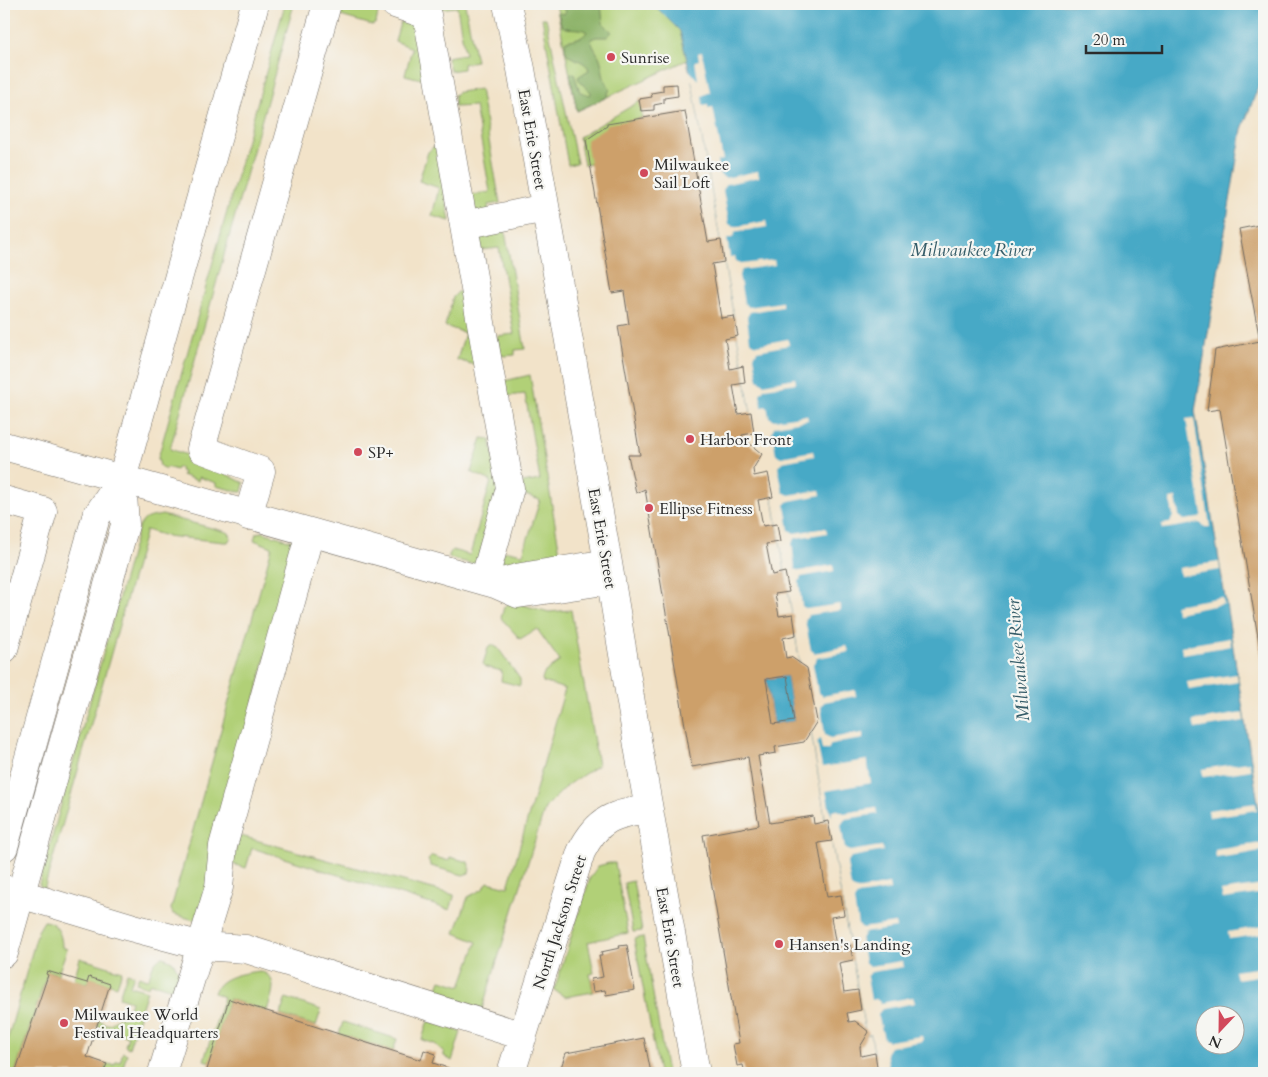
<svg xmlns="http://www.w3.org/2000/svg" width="1268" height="1077" font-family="Cardo,serif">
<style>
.green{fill:#b1d077;stroke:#6e7e51}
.forest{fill:#8cb268;stroke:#5c6e4a}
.water{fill:#47a9c6;stroke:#396a78;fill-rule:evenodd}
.pier{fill:#f2e3c9}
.building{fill:#cda06b;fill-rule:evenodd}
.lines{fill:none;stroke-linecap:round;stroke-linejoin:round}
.minor-casing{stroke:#716b62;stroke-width:29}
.minor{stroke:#fff;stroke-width:28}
.poi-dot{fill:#d1495b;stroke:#f6f6f2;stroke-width:2}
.labels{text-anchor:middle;stroke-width:4.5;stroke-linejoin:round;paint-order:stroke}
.poi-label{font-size:16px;fill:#2b2b2b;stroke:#f6f6f2;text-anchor:start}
.street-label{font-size:16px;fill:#2b2b2b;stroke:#f6f6f2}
.water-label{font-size:18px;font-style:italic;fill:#365d69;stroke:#f6f6f2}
</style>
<rect width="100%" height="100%" fill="#f6f6f2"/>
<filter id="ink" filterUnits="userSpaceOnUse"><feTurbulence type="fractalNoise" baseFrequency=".02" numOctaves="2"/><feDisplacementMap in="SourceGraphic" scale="10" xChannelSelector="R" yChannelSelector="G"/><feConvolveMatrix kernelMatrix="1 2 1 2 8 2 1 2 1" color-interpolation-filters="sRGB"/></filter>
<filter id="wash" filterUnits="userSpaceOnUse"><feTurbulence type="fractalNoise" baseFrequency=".0096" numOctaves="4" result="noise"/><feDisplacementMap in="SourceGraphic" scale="20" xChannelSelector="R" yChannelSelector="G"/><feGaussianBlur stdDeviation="1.12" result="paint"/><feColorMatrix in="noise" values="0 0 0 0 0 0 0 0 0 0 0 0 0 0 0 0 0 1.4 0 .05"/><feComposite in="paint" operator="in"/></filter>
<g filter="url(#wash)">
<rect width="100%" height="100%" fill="#f2e3c9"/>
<path class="green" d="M285,4H294L170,449L190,456L244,483L242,492H240L216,486V483L199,477L198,481L182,475L183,472L180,471L181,468L178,467L176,470L167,467L165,470L160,466L158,458Z
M337,4C350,4 371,1 378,13L376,23L372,25L337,15Z
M432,4H465L476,61L463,64V69L450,71L447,57L465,54L457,7C448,7 438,12 432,4Z
M556,4H653L680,31L687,60L577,111Z
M542,18H546L577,163L568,165Z
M404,20L416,23L425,80L405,75L412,48L395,41L400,23Z
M480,89L500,203L488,205L489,212H476L471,197L473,195L490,192L475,106L455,107L454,95L459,92Z
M640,101L642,118L607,126L591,164L584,165L579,137Z
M433,147L437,148L450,221L432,216L439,188L419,181L428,152Z
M505,231L525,349L515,350V355L504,356L499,354L497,336L514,334L499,248L481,250L479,236Z
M458,292H463L475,365L457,360L465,333L445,326L453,297Z
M530,375L562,565L502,569L500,564L504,552L508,551L523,554L540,500L522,494V483L540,480L525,394L507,396L504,381Z
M482,438L490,439L500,487L477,565L449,558V555L452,550L470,555L491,481L471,472Z
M162,515L227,532L229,533L231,537L228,542H224L166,536L146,530L44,890L39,884L138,529C145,515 150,518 162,515Z
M262,532L292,541L294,544L208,886L197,919L194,920L173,914L171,909L272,547L254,540L256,533Z
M509,603H516L549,612L571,610L598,765L568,785L545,808L482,1009L436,993L441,980L461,986L477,942L455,933L468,897L483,889L488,882L508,887L565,689L543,682L542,679L545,672L560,661L537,629L520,639L501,618L504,607Z
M492,645L498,648L520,679V686L501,681L502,671L486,667L483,664L488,648Z
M241,836L454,895V897L450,910L252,848L246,868L232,864L239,837Z
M432,856L449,861L450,857L468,862L470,869L469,873L463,875L431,866L428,860Z
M609,863H615L628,933L588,942L594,973L590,974L593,992L565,997L554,990L590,878L598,866Z
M633,881L642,931L633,932L624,883Z
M44,921C57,922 62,935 62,947L67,949L58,974L48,971L15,1073H4V1052L38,931Z
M643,937L667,1073H659L634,939Z
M163,957L172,961L179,971L174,988C165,989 158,982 149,984L148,987L136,983L139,976L146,979L149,978C152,969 153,959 163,957Z
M80,958L122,971L117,986L89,978L87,983L74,980Z
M260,971C280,978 272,994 267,1011L229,999L210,1062L204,1060L224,997L214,993C219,976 244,973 260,971Z
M127,973L134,975L130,986L147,991L129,1048L125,1046L128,1036L97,1026L99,1020C112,1029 110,1022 119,1017H126L131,1001L119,997Z
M286,998L321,1010L316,1026L280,1015Z
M430,1021L461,1032L452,1061L444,1056V1052L435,1044L422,1040L427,1023Z
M343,1022L397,1039L393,1051L339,1034Z
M123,1052L127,1054L121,1073H103L107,1064L114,1065L117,1061L120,1062Z"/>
<path class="forest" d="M557,4H601L603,23L612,32L607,37H596L591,39C592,48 599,53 601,62C604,74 602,79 610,88L607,97L577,111L570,76L571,73L574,74L580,92L590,95L591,94V92L580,82L578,77L589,70C585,56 559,62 566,41L582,37L587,32C579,26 570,31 562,26L558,13L564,14L566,11Z"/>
<path class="water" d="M653,4H1264V72L1242,129L1195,411L1264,840V1073H878L871,1034L866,1035L828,821L826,822L773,497L751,412L692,81L680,31ZM1206,1014H1236V1044H1206Z
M787,676L794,721L773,724L766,679Z"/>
<path class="pier" d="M702,52L710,92L702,96L703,105L708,104V108L713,107L723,160L717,161L720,175L725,178L758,171L759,177L727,184L723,190L729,224L734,227L766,221L767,227L736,232L732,238H727L730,257L735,256L736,261L742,264L774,260L775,265L742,270L739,275L744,303L749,307L782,302V307L750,312L747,317L750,341L756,345L788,339L789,345L757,351L754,356L758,380L764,384L795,378L796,383L765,388L760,394L762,407L767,406L769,417L774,420L807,415L808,420L775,426L772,431L776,454L781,457L813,451L814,456L782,462L778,467L783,492L789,495L820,490L821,495L789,501L785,505L789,530L794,533L826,528L827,533L796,538L792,543L795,569L800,571L833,565L834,571L801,577L799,582L802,606L807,609L840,604L841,610L809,615L805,620L811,650L815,653L847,646L849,652L817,658L813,664L818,692L823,696L855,690L856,696L824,702L821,707L825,735L830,738L863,733V739L831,744L828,750H822L820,739L817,742L822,767L867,760L871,783L826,791L830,811L832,816V811L838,810L844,813L876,808L877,814L845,819L841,825L845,849L850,851L882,846L883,851L851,857L847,863L851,887L856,890L889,884L890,890L858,895L854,901L858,925L863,928L895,923L896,928L864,933L861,939L865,963L870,966L902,961L903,967L871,972L867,977L871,1000L876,999L881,1003L913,997L915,1003L882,1009L878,1014L884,1039L889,1041L922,1036L923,1041L890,1047L886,1053L890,1073H878L871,1034L866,1035L828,821L826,822L773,497L762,474L692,81L689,78L687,71L689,70L698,80L695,61L699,60L698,53Z
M1194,418L1210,527H1205L1200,523L1163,529L1162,524L1170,523L1173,516L1170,499L1176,498L1179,516L1184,520L1199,518L1202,514L1186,419Z
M1219,562L1220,570L1180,576L1179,568Z
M1222,597L1224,604L1176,613L1175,605Z
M1230,638L1231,646L1182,654L1181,646Z
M1237,674L1238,682L1189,690L1187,682Z
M1243,713L1244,721L1195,729L1193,721Z
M1249,762L1251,770L1203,777L1202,769Z
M1256,803L1257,810L1209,817L1208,810Z
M1262,843L1264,851L1216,858L1215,850Z
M1264,885V893L1223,899L1221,891Z
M1264,926V934L1229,939L1228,932Z
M1264,967V975L1236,979L1234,971Z"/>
<g id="blocks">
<path class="building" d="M677,84L678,96L664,98V103L654,105V110L641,111L639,99L652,97L651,93L663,91V85Z
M685,111L708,242L721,240L724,262L712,264L721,318L734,316L738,336L725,339L730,369L743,366L745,383L733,385L738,414L751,412L754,433L742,435L744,444L749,443L762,454L753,469L754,476L768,473L773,497L758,500L763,526L777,524L780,542L766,544L772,575L785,572L789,592L775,594L779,616L793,614L796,635L783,638L786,658L791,657L807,668L817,721L804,742L775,747L776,753L758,756L770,823L813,816L814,824L828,821L832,841L818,843L827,897L841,895L844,915L831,917L836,946L850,944L853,960L839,963L844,992L858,990L861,1010L847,1013L849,1022L855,1021L869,1032L860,1047L861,1056L875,1053L878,1073H745L743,1065L737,1066L733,1044L739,1043L703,835L759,825L753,791L748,757L692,767L645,489L636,493L628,455H640L618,326L629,324L624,291L612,293L586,140L607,126V124ZM787,676L794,721L773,724L766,679Z
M1264,224V666L1263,667L1220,409L1207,411L1215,350L1260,341L1239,229Z
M627,945L635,990L606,995L605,990L593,992L591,979L603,977L599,956H602L601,952L620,948L619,946Z
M47,971L87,983L89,977L110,984L87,1057L107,1064L103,1073H15L48,975L46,974Z
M229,999L421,1060L424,1050L436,1054L433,1063L463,1073H206Z
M644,1038L651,1073H559L566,1053Z"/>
</g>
</g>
<g filter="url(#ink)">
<use href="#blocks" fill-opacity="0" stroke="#716b62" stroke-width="1"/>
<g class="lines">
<defs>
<path id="minor" d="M395,4L427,15L510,488L484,581
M507,4L521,69L608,563L643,776L696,1073
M464,225L545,208
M4,446L495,584
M4,500L43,511L4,649
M248,516L261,471L201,449L327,4
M608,563L521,577L495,584L518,594L611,580
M4,847L96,517L122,479L255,4
M4,889L130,927L202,946L246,949L523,1036
M4,953L125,525L122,479
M162,1073L219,887L223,846L310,533
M511,1073L581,852C598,818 614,814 648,809"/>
</defs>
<use href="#minor" class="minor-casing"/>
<use href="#minor" class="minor"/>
</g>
</g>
<g class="poi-dot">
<circle cx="611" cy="57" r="5"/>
<circle cx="644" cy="173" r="5"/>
<circle cx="690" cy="439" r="5"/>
<circle cx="358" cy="452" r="5"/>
<circle cx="649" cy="508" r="5"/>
<circle cx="779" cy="944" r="5"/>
<circle cx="64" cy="1023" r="5"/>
</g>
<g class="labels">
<g class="poi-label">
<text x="621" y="63">Sunrise</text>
<text x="654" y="170">Milwaukee<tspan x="654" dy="18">Sail Loft</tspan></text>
<text x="700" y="445">Harbor Front</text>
<text x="368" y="458">SP+</text>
<text x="659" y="514">Ellipse Fitness</text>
<text x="789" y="950">Hansen's Landing</text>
<text x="74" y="1020">Milwaukee World<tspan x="74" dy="18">Festival Headquarters</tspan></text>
</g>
<g class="street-label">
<text transform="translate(533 139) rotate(80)" y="6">East Erie Street</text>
<text transform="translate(603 538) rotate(80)" y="6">East Erie Street</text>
<text transform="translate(559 922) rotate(-72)" y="6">North Jackson Street</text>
<text transform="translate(671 937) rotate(80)" y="6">East Erie Street</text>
</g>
<g class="water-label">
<text x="972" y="256">Milwaukee River</text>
<text transform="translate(1018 660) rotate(-95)" y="6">Milwaukee River</text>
</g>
</g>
<rect width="1268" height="1077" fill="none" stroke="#f6f6f2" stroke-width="20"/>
<g transform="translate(1220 1030) rotate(202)"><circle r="24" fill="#f6f6f2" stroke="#a5a5a2"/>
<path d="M0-4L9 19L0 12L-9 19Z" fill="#d1495b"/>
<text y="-8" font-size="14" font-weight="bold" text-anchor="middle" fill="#2b2b2b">N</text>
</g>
<path d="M1086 45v8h76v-8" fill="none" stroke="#2b2b2b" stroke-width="2.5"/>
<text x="1093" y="45" font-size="15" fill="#2b2b2b" stroke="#f6f6f2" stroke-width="4" paint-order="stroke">20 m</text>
</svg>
